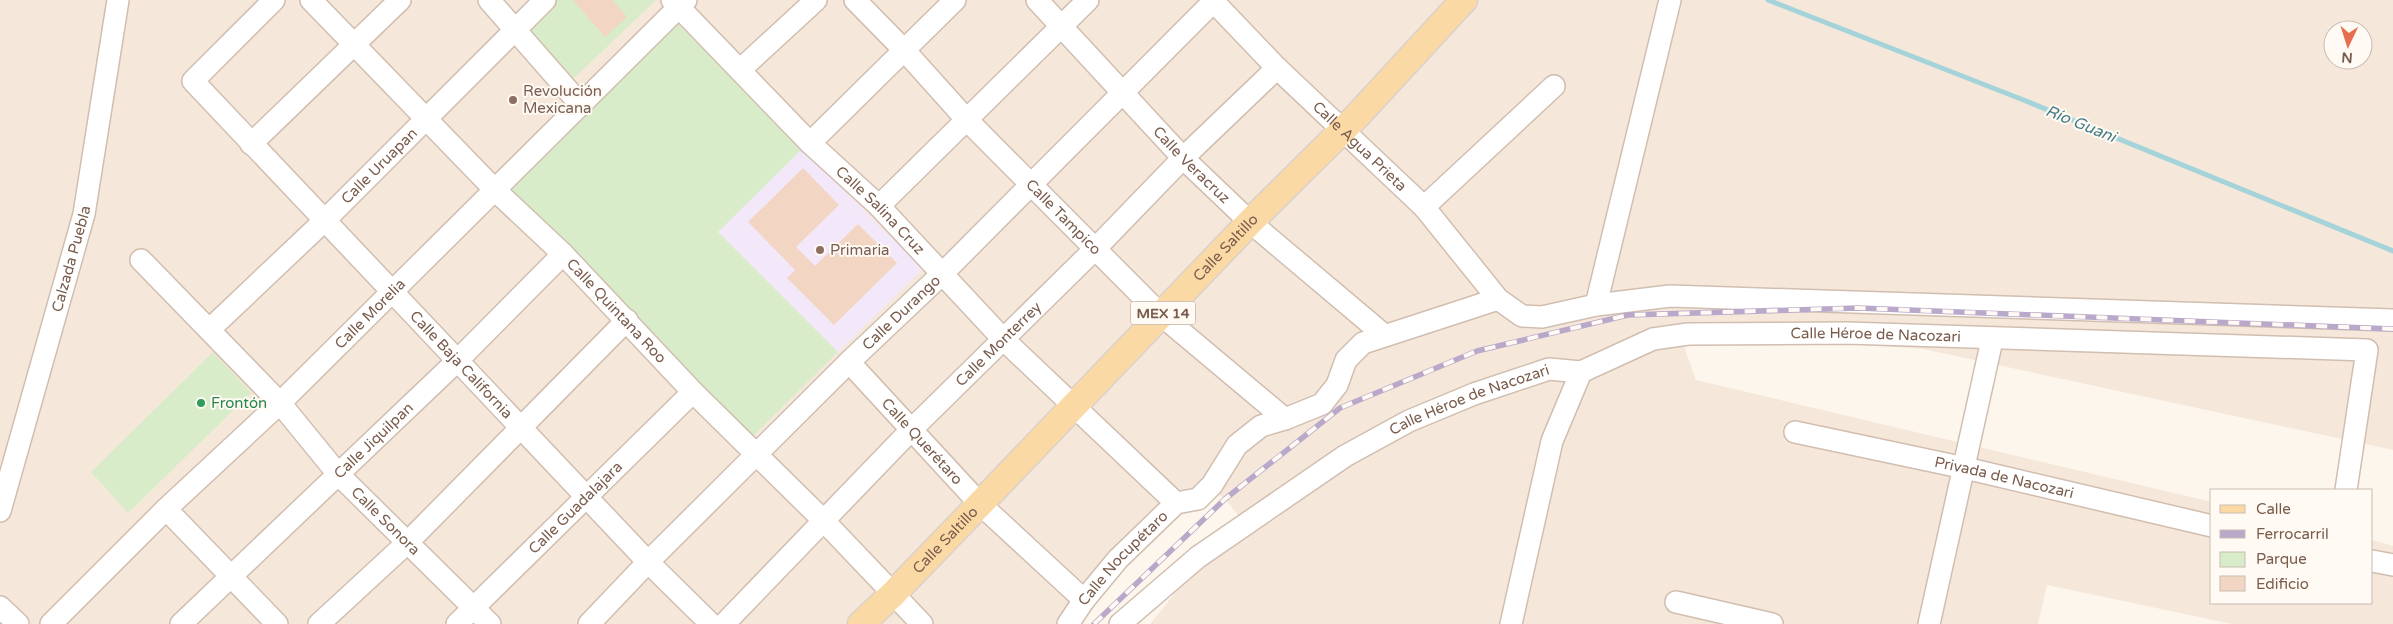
<svg xmlns="http://www.w3.org/2000/svg" width="2393" height="624" font-family="'Varela Round',sans-serif">
<style>
.residential{fill:#f5e8da;fill-rule:evenodd}
.education{fill:#f3e8fa}
.green{fill:#d8ecc9}
.lines{fill:none;stroke-linecap:round;stroke-linejoin:round}
.stream{stroke:#a5d3da;stroke-width:5}
.building{fill:#f3d5c3}
.minor-casing{stroke:#d1beb0;stroke-width:24}
.major-casing{stroke:#dad1cd;stroke-width:29}
.minor{stroke:#fff;stroke-width:21}
.major{stroke:#fbd9a5;stroke-width:26}
.rail-casing{stroke:#b9a8c9;stroke-width:5.5}
.rail{stroke:#fffaf3;stroke-width:4;stroke-dasharray:11;stroke-linecap:butt}
.education-dot{fill:#8d6e63;stroke:#fffaf3;stroke-width:2}
.leisure-dot{fill:#2e9e5b;stroke:#fffaf3;stroke-width:2}
.labels{text-anchor:middle;stroke-width:4;stroke-linejoin:round;paint-order:stroke}
.shield{fill:#fffaf3;stroke:#a28b7f;stroke-width:1}
.shield-label{font-size:14px;font-weight:bold;fill:#7a5c4d}
.education-label{font-size:15px;fill:#785e54;stroke:#fffaf3;text-anchor:start}
.street-label{font-size:15px;fill:#7a5c4d;stroke:#fffaf3}
.leisure-label{font-size:15px;fill:#27864d;stroke:#fffaf3;text-anchor:start}
.water-label{font-size:16px;font-style:italic;fill:#437c86;stroke:#fffaf3}
</style>
<rect width="100%" height="100%" fill="#fdf6ec"/>
<path class="residential" d="M0,0H2393V450L1923,349L1836,343L1683,344L1696,380L2212,502V603H2372V540L2393,546V624H2232L2047,585L2038,624H1150L1179,588L1250,529L1225,499L1216,493L1170,520L1061,624H0ZM2333,30H2363V60H2333Z"/>
<path class="education" d="M802,149L923,269L838,352L718,232Z"/>
<path class="green" d="M544,0H654L655,1L570,82L516,26Z
M668,14L802,149L718,232L838,352L753,436L499,182Z
M213,352L251,393L128,513L91,472Z"/>
<g class="lines">
<path class="stream" d="M1768,0L2021,99L2393,251"/>
</g>
<path class="building" d="M573,0H612L627,17L605,37Z
M803,168L839,205L796,247L815,266L858,224L897,263L834,325L787,278L795,270L748,222Z"/>
<g class="lines">
<defs>
<g id="minor">
<path id="s1" d="M274,0L193,81L648,562L711,624"/>
<path id="s2" d="M311,0L496,191L563,254L693,392L823,520L922,624"/>
<path d="M489,0L580,104"/>
<path id="s3" d="M672,0L810,143L879,206L1003,339L1176,503"/>
<path id="s4" d="M855,0L905,51L966,119L1161,315L1285,419"/>
<path id="s5" d="M1037,0L1183,158L1250,222L1384,335"/>
<path id="s6" d="M1212,0L1277,68L1424,207L1498,299L1522,316L1542,317L1596,305L1670,296L2393,320"/>
<path d="M740,70L816,0"/>
<path d="M810,143L955,0"/>
<path d="M251,144L400,0"/>
<path d="M879,206L1088,0"/>
<path d="M1424,207L1554,86"/>
<path id="s7" d="M141,260L280,403L338,474L490,624"/>
<path d="M1596,305L1670,0"/>
<path id="s8" d="M210,329L324,221L545,0"/>
<path id="s9" d="M849,362L980,504L1084,600"/>
<path id="s10" d="M1795,432L1965,468L2212,526"/>
<path d="M166,509L277,624"/>
<path id="s11" d="M0,511L84,214L118,0"/>
<path d="M2372,561L2393,565"/>
<path d="M1676,602L1772,624"/>
<path d="M0,607L18,624"/>
<path id="s12" d="M51,624L166,509L280,403L686,0"/>
<path id="s13" d="M181,624L458,360L563,254"/>
<path d="M319,624L408,542L627,320"/>
<path id="s14" d="M457,624L693,392"/>
<path id="s15" d="M589,624L648,562L849,362L941,275L1215,0"/>
<path id="s16" d="M724,624L912,429L1096,248L1183,158L1277,68"/>
<path id="s17" d="M1068,624L1084,600L1118,559L1176,503L1198,499L1212,485L1237,445L1261,426L1285,419L1322,404L1337,385L1346,360L1363,343L1498,299"/>
<path id="s18" d="M1120,624L1198,557L1345,456L1409,421L1474,394L1549,369L1581,372L1653,339L1688,334L1847,333L2367,350L2346,490"/>
<path d="M1511,624L1552,441L1581,372"/>
<path d="M1929,624L1992,340"/>
</g>
<g id="major">
<path id="s19" d="M861,624L893,594L980,504L1250,222L1357,116L1464,0"/>
</g>
</defs>
<use href="#minor" class="minor-casing"/>
<use href="#major" class="major-casing"/>
<use href="#minor" class="minor"/>
<use href="#major" class="major"/>
<defs>
<path id="rail" d="M1094,624L1225,499L1340,408L1477,351L1628,315L1858,308L2393,329"/>
</defs>
<use href="#rail" class="rail-casing"/>
<use href="#rail" class="rail"/>
</g>
<g class="education-dot">
<circle cx="513" cy="100" r="5"/>
<circle cx="820" cy="250" r="5"/>
</g>
<circle class="leisure-dot" cx="201" cy="403" r="5"/>
<g class="labels">
<rect class="shield" x="1130.5" y="301.5" width="65" height="23" rx="4"/>
<g class="shield-label">
<text x="1163" y="318">MEX 14</text>
</g>
<g class="education-label">
<text x="523" y="96">Revolución<tspan x="523" dy="17">Mexicana</tspan></text>
<text x="830" y="255">Primaria</text>
</g>
<g class="street-label">
<text dy="5" stroke="none"><textPath href="#s6" startOffset="208">Calle Agua Prieta</textPath></text>
<text dy="5" stroke="none"><textPath href="#s5" startOffset="226">Calle Veracruz</textPath></text>
<text dy="5" stroke="none"><textPath href="#s8" startOffset="235">Calle Uruapan</textPath></text>
<text dy="5" stroke="none"><textPath href="#s3" startOffset="296">Calle Salina Cruz</textPath></text>
<text dy="5" stroke="none"><textPath href="#s4" startOffset="301">Calle Tampico</textPath></text>
<text dy="5" stroke="none"><textPath href="#s19" startOffset="524">Calle Saltillo</textPath></text>
<text dy="5" stroke="none"><textPath href="#s11" startOffset="262">Calzada Puebla</textPath></text>
<text dy="5" stroke="none"><textPath href="#s2" startOffset="436">Calle Quintana Roo</textPath></text>
<text dy="5" stroke="none"><textPath href="#s15" startOffset="441">Calle Durango</textPath></text>
<text dy="5" stroke="none"><textPath href="#s12" startOffset="445">Calle Morelia</textPath></text>
<text dy="5" stroke="none"><textPath href="#s18" startOffset="838">Calle Héroe de Nacozari</textPath></text>
<text dy="5" stroke="none"><textPath href="#s16" startOffset="392">Calle Monterrey</textPath></text>
<text dy="5" stroke="none"><textPath href="#s1" startOffset="505">Calle Baja California</textPath></text>
<text dy="5" stroke="none"><textPath href="#s18" startOffset="418">Calle Héroe de Nacozari</textPath></text>
<text dy="5" stroke="none"><textPath href="#s13" startOffset="266">Calle Jiquilpan</textPath></text>
<text dy="5" stroke="none"><textPath href="#s9" startOffset="108">Calle Querétaro</textPath></text>
<text dy="5" stroke="none"><textPath href="#s10" startOffset="214">Privada de Nacozari</textPath></text>
<text dy="5" stroke="none"><textPath href="#s14" startOffset="166">Calle Guadalajara</textPath></text>
<text dy="5" stroke="none"><textPath href="#s7" startOffset="358">Calle Sonora</textPath></text>
<text dy="5" stroke="none"><textPath href="#s19" startOffset="119">Calle Saltillo</textPath></text>
<text dy="5" stroke="none"><textPath href="#s17" startOffset="86">Calle Nocupétaro</textPath></text>
</g>
<g class="leisure-label">
<text x="211" y="408">Frontón</text>
</g>
<g class="water-label">
<text transform="translate(2081 123) rotate(22)" y="6">Río Guani</text>
</g>
</g>
<rect x="2210" y="489" width="162" height="115" fill="#fffaf3" stroke="#cabbb1"/>
<rect x="2220" y="505" width="25" height="8" fill="#fbd9a5" stroke="#cabbb1"/>
<text x="2256" y="514" font-size="15" fill="#7a5c4d">Calle</text>
<rect x="2220" y="530" width="25" height="8" fill="#b9a8c9" stroke="#cabbb1"/>
<text x="2256" y="539" font-size="15" fill="#7a5c4d">Ferrocarril</text>
<rect x="2220" y="552" width="25" height="15" fill="#d8ecc9" stroke="#cabbb1"/>
<text x="2256" y="564" font-size="15" fill="#7a5c4d">Parque</text>
<rect x="2220" y="576" width="25" height="15" fill="#f3d5c3" stroke="#cabbb1"/>
<text x="2256" y="589" font-size="15" fill="#7a5c4d">Edificio</text>
<g transform="translate(2348 45) rotate(184)"><circle r="24" fill="#fffaf3" stroke="#cabbb1"/>
<path d="M0-4L9 19L0 12L-9 19Z" fill="#e76f51"/>
<text y="-8" font-size="14" font-weight="bold" text-anchor="middle" fill="#7a5c4d">N</text>
</g>
</svg>
